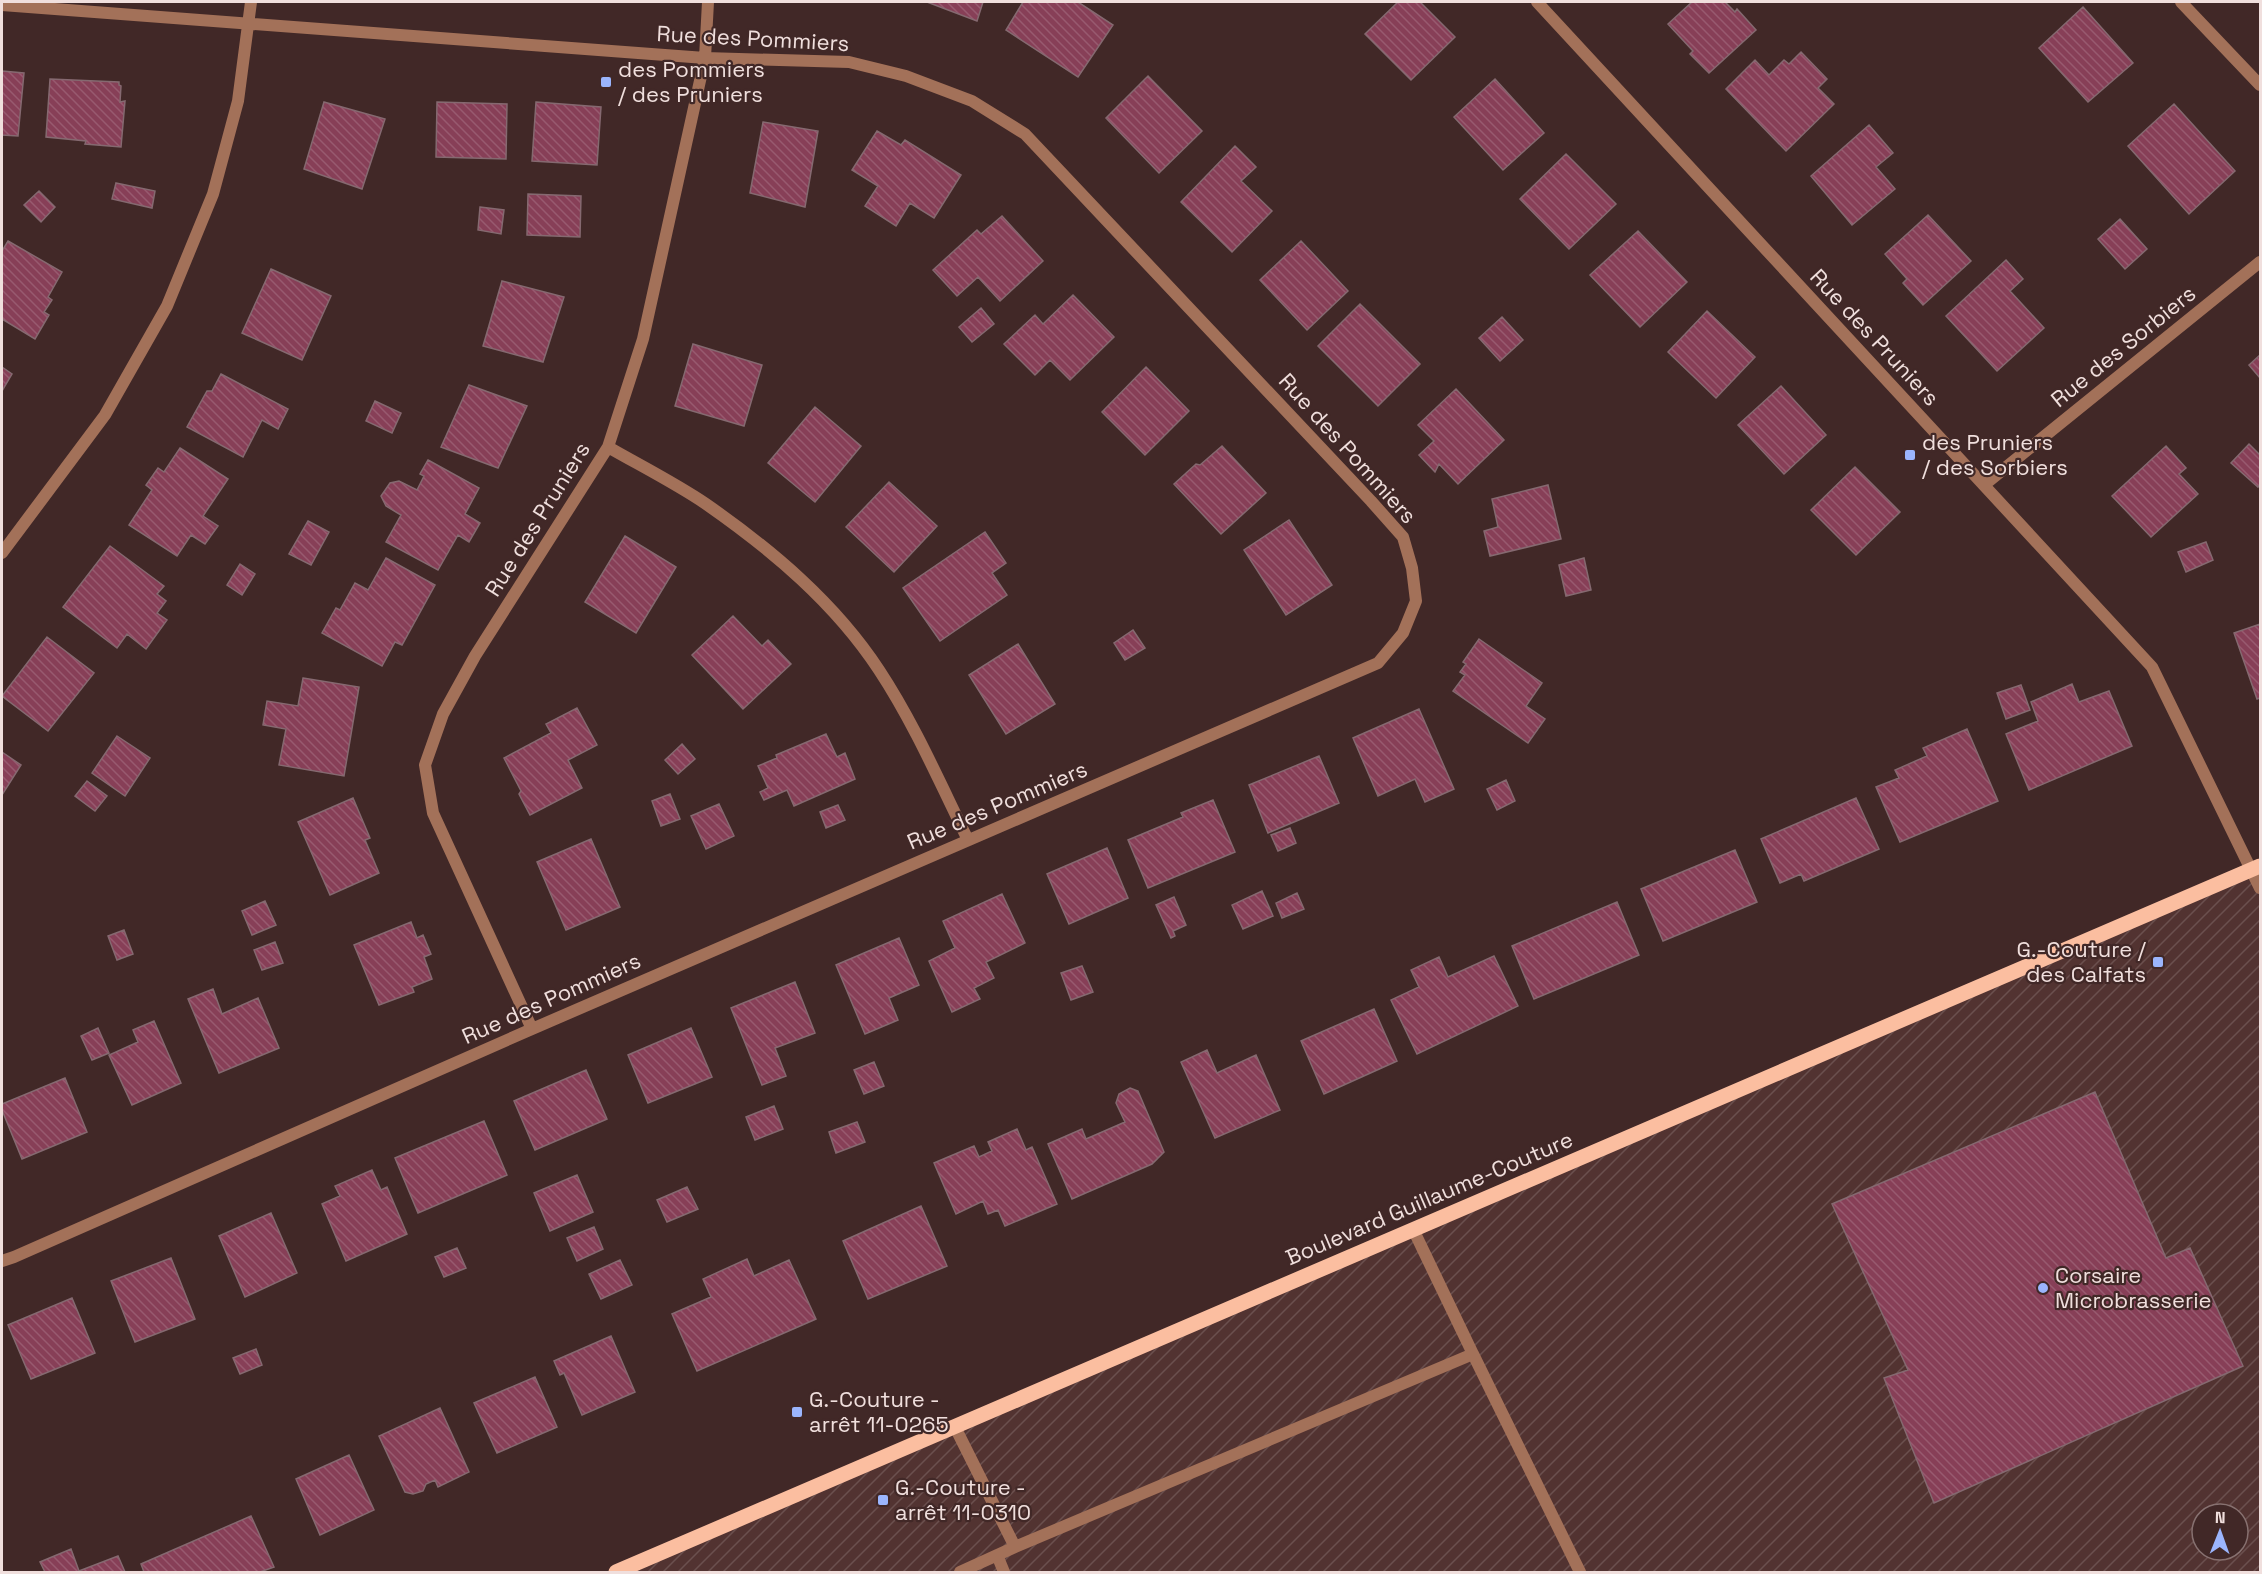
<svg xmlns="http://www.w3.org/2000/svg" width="2262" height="1574" font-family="'Space Grotesk',sans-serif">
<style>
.industrial{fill:url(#industrial-furrows);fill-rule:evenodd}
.building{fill:url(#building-back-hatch);stroke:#856970;stroke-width:1.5}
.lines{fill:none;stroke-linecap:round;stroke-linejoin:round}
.service{stroke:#a37159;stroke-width:12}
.minor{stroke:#a37159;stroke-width:12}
.primary{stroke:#fbbea0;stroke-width:15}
.poi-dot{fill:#9bb5fd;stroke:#412827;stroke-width:2}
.labels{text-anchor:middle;stroke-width:4.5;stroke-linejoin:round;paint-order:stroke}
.street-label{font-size:22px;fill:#f0dfdd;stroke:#412827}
.poi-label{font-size:22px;fill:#f0dfdd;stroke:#412827;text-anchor:start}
</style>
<defs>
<pattern id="industrial-furrows" width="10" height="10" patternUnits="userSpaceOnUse" patternTransform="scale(1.5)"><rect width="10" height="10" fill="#523331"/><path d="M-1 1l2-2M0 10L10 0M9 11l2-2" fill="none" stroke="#6b504e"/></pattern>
<pattern id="building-back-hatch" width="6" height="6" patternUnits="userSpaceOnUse" patternTransform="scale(1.5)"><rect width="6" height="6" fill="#873f57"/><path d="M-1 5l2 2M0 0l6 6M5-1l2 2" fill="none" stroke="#985a6f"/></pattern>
</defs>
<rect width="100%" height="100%" fill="#412827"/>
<path class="industrial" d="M2260,866V1572H616ZM2202,1514H2238V1550H2202Z"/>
<path class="building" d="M927,2H983L977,21Z
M1023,2H1078L1113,25L1078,77L1006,30Z
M1398,2H1420L1455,37L1411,80L1365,34Z
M1692,2H1725L1735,12L1737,9L1756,30L1709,73L1690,54L1693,51L1668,24Z
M2083,7L2133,63L2088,102L2039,48Z
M1801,52L1827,79L1818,88L1834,104L1786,151L1726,89L1755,60L1769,75L1784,60L1789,64Z
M2,71L24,73L18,136L2,135Z
M1148,76L1202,131L1159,173L1106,118Z
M50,79L119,82V85L121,86L120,102L125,101L121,147L85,144L86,141L46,137Z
M1495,79L1544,133L1503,170L1454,117Z
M324,102L385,119L362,189L304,169Z
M437,102L507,104L506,159L436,157Z
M536,102L601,107L597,165L532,161Z
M2174,104L2235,171L2189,214L2128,146Z
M763,122L818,131L805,207L750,193Z
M1869,125L1893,153L1876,167L1895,189L1852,225L1811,176Z
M877,131L901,145L905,140L961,175L934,218L910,203L896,226L865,206L878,186L852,170Z
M1235,146L1256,167L1241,181L1272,211L1232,252L1181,202Z
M1566,154L1616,204L1569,249L1520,199Z
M116,183L155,191L152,208L112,199Z
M39,191L55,207L41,222L24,205Z
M528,194L581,196L580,237L527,235Z
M480,207L504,210L501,234L478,230Z
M1928,215L1971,261L1923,305L1903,283L1907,279L1885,254Z
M1002,216L1043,261L1000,301L978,277L957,296L933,270L977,230L981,234Z
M2120,219L2147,249L2125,269L2098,239Z
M1638,231L1687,282L1640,327L1590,275Z
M8,241L62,272L48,297L52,300L44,312L49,315L35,339L2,319V251Z
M1301,241L1348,291L1307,330L1260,280Z
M2006,260L2023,279L2010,291L2044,328L1997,371L1946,316Z
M271,269L331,296L302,360L242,333Z
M502,281L564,297L543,362L483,346Z
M1073,295L1114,337L1070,380L1050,360L1035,375L1004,344L1035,315L1043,324Z
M1360,304L1420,364L1378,406L1318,346Z
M981,308L994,324L972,342L959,327Z
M1707,311L1755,357L1716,398L1668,352Z
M1502,317L1523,340L1500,361L1479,338Z
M693,344L762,365L744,426L675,406Z
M2260,355V378L2249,365Z
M2,367L12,374L2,391Z
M1146,367L1189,411L1145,455L1102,412Z
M221,374L288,409L278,429L262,420L243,457L187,427L207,391H212Z
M469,385L527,406L498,468L441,447Z
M1781,386L1826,435L1784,474L1738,425Z
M1456,389L1504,440L1458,484L1439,464L1435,472L1419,455L1434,441L1418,425Z
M375,401L401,413L392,433L366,421Z
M815,407L861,446L815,502L768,463Z
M2249,444L2260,455V484L2258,487L2231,463Z
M1222,446L1266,493L1221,534L1174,484L1196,464L1200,465Z
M2166,446L2186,468L2179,474L2198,494L2151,537L2112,496Z
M180,448L228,479L203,516L218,526L205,544L191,535L177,556L129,525L152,490L146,485L158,468L164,472Z
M428,460L479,488L465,514L480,523L469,542L458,535L438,570L386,542L401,515L386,506L381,496L390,483L399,481L417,490L424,476L420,474Z
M1855,467L1900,512L1856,555L1811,510Z
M889,482L937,526L894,572L846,527Z
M1548,485L1561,539L1490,556L1484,531L1498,527L1492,499Z
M1289,520L1332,585L1286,615L1244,550Z
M308,521L329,532L311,565L289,554Z
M985,532L1006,563L992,573L1007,595L940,641L903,588Z
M625,536L676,567L636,633L585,602Z
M2206,542L2213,560L2186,572L2178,552Z
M110,546L164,586L157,594L166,601L157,613L167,620L146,649L127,634L117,648L63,607Z
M386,558L435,585L402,645L395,642L382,666L322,633L336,608L340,610L355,583L368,590Z
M1584,558L1591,590L1566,596L1559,565Z
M240,564L255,574L242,595L227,585Z
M733,616L762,646L768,640L791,664L743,709L692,655Z
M2260,624V698L2257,699L2234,633Z
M1133,630L1145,648L1125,660L1114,643Z
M47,637L94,673L48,731L2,696Z
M1479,639L1542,683L1526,706L1545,719L1528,743L1453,691L1465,675L1460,672L1466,664L1463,662Z
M1018,644L1055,704L1006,734L969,675Z
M303,678L359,687L344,776L279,765L286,729L263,725L267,701L298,706Z
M2072,684L2079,702L2109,691L2132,746L2029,790L2006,734L2038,721L2031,702Z
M2021,685L2030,710L2006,719L1997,693Z
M577,708L597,745L568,760L582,788L530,815L519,794L521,791L504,758L551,733L546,724Z
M1419,709L1454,789L1425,802L1415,779L1378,796L1353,738Z
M1967,729L1998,801L1900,842L1876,787L1899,778L1895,770L1927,756L1923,748Z
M826,734L837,757L845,753L855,779L794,806L787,790L764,800L760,792L768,788L758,766L777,758L776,755Z
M117,736L150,758L125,796L92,773Z
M682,744L695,759L678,774L665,760Z
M2,752L21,765L2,795Z
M1319,756L1339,803L1268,833L1249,785Z
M1506,780L1515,801L1497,810L1487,789Z
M87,781L107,796L95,811L75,796Z
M670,794L680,819L661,826L652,801Z
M353,798L370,838L365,840L379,873L330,895L298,822Z
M1856,798L1879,849L1804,881L1801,874L1780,883L1761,839Z
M1213,800L1235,852L1148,888L1128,840L1183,817L1181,813Z
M719,804L734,836L706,849L691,816Z
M838,805L845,820L826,828L820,812Z
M1290,828L1296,843L1278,851L1271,835Z
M591,839L620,907L566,930L537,862Z
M1107,848L1128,898L1069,924L1047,874Z
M1735,850L1757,902L1663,941L1641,889Z
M1262,891L1273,916L1243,929L1232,905Z
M1297,893L1304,909L1282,918L1276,903Z
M1002,894L1025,943L986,962L994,978L974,988L980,999L952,1012L929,961L955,948L943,921Z
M1174,897L1186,925L1173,931L1175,936L1171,938L1156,905Z
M265,901L276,925L252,935L242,911Z
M1617,902L1639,955L1534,999L1512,946Z
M411,922L417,938L423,935L431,954L424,957L432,979L412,987L414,992L379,1005L354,945Z
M124,930L133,954L117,960L108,936Z
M899,938L919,985L889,998L898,1020L865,1034L836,965Z
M275,942L283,963L262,970L254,950Z
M1494,956L1518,1006L1417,1054L1391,1000L1419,987L1411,970L1439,957L1448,977Z
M1082,966L1093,992L1071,1000L1061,973Z
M795,982L815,1033L775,1048L786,1076L762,1085L731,1008Z
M213,989L222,1014L258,998L279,1048L219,1073L188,999Z
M1374,1009L1397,1061L1324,1094L1301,1041Z
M154,1021L181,1083L132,1105L109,1055L138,1042L133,1030Z
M98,1028L109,1053L92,1060L81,1036Z
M691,1028L712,1077L648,1103L628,1055Z
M1207,1050L1217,1073L1256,1055L1280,1110L1215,1138L1181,1062Z
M874,1062L884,1086L864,1094L854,1070Z
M586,1070L607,1119L535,1150L514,1101Z
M65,1078L87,1132L22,1159L2,1110V1104Z
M1130,1088L1138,1091L1164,1152L1152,1164L1072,1199L1048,1144L1082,1129L1086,1139L1125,1122L1116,1103L1119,1094Z
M2095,1092L2166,1258L2190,1248L2243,1366L1934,1503L1884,1378L1908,1370L1832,1204Z
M774,1106L783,1129L755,1140L746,1117Z
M484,1121L507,1175L418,1213L395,1158Z
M857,1122L865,1142L836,1153L829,1132Z
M1017,1129L1026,1150L1032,1147L1057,1204L1005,1226L998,1210L988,1214L983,1201L956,1214L934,1163L974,1146L979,1157L992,1151L988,1142Z
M372,1170L381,1190L387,1187L407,1234L346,1261L322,1204L340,1196L335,1186Z
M577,1175L593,1212L550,1231L534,1193Z
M687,1187L698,1209L667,1222L657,1200Z
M921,1206L947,1266L868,1299L843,1241Z
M271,1213L297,1273L245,1297L219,1236Z
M594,1227L603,1249L577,1261L567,1238Z
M457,1248L466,1268L444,1277L435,1257Z
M171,1258L195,1319L135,1342L111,1281Z
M747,1259L754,1276L789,1260L816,1319L697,1371L672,1314L711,1297L703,1279Z
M620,1260L632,1285L601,1299L589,1274Z
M72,1298L95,1353L31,1379L8,1325Z
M611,1336L635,1392L582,1415L564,1373L560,1375L554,1361Z
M256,1349L262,1365L240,1374L233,1358Z
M535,1377L557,1427L497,1453L474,1403Z
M440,1408L469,1472L438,1487L435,1480L426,1484L423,1491L413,1494L405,1492L379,1436Z
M349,1455L374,1510L320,1535L296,1479Z
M251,1516L274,1567L260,1572H144L141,1564Z
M71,1549L79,1571L118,1556L125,1572H45L40,1562Z"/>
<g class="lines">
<path class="service" d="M1413,1229L1473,1354
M955,1427L1015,1547
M997,1555L1004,1572
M960,1572L1015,1547L1473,1354L1580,1572"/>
<path class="minor" d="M1537,2L2152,667L2260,888
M2181,2L2260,85
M2,5L705,58L849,62L906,76L972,101L1025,134L1371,501L1403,537L1412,568L1416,601L1403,633L1378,663L532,1029L14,1257L2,1261
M608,447C641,466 675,483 706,504C772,550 835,603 879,670C914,723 940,783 968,840
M1984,485L2260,262
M2,553L105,415L167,306L213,194L238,101L251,2
M532,1029L433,813L425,765L443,714L475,656L608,447L643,339L705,58L708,2"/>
<path class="primary" d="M616,1572L2260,866"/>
</g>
<g class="poi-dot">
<rect x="600" y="76" width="12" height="12" rx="3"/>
<rect x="1904" y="449" width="12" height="12" rx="3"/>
<rect x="2152" y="956" width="12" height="12" rx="3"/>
<circle cx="2043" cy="1288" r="6"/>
<rect x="791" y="1406" width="12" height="12" rx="3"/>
<rect x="877" y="1494" width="12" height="12" rx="3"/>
</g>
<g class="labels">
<g class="street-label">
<text transform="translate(753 38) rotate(3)" y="8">Rue des Pommiers</text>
<text transform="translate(1875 337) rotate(47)" y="8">Rue des Pruniers</text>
<text transform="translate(2123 346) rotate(-39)" y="8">Rue des Sorbiers</text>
<text transform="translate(1348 448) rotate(48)" y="8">Rue des Pommiers</text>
<text transform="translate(537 519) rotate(-58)" y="8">Rue des Pruniers</text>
<text transform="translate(997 805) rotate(-23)" y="8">Rue des Pommiers</text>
<text transform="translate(551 998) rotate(-24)" y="8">Rue des Pommiers</text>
<text transform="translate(1429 1198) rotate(-23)" y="8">Boulevard Guillaume-Couture</text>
</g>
<g class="poi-label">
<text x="618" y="77">des Pommiers<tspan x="618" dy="25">/ des Pruniers</tspan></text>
<text x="1922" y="450">des Pruniers<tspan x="1922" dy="25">/ des Sorbiers</tspan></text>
<text x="2146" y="957" text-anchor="end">G.-Couture /<tspan x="2146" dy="25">des Calfats</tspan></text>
<text x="2055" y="1283">Corsaire<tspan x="2055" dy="25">Microbrasserie</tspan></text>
<text x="809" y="1407">G.-Couture -<tspan x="809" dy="25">arrêt 11-0265</tspan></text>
<text x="895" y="1495">G.-Couture -<tspan x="895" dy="25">arrêt 11-0310</tspan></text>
</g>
</g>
<rect width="2262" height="1574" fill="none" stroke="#f0dfdd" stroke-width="6"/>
<g transform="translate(2220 1532) rotate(1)"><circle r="28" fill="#412827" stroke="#877170" stroke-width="1.5"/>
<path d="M0-4.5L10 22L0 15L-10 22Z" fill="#9bb5fd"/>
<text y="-9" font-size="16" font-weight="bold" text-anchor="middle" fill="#f0dfdd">N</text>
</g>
</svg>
